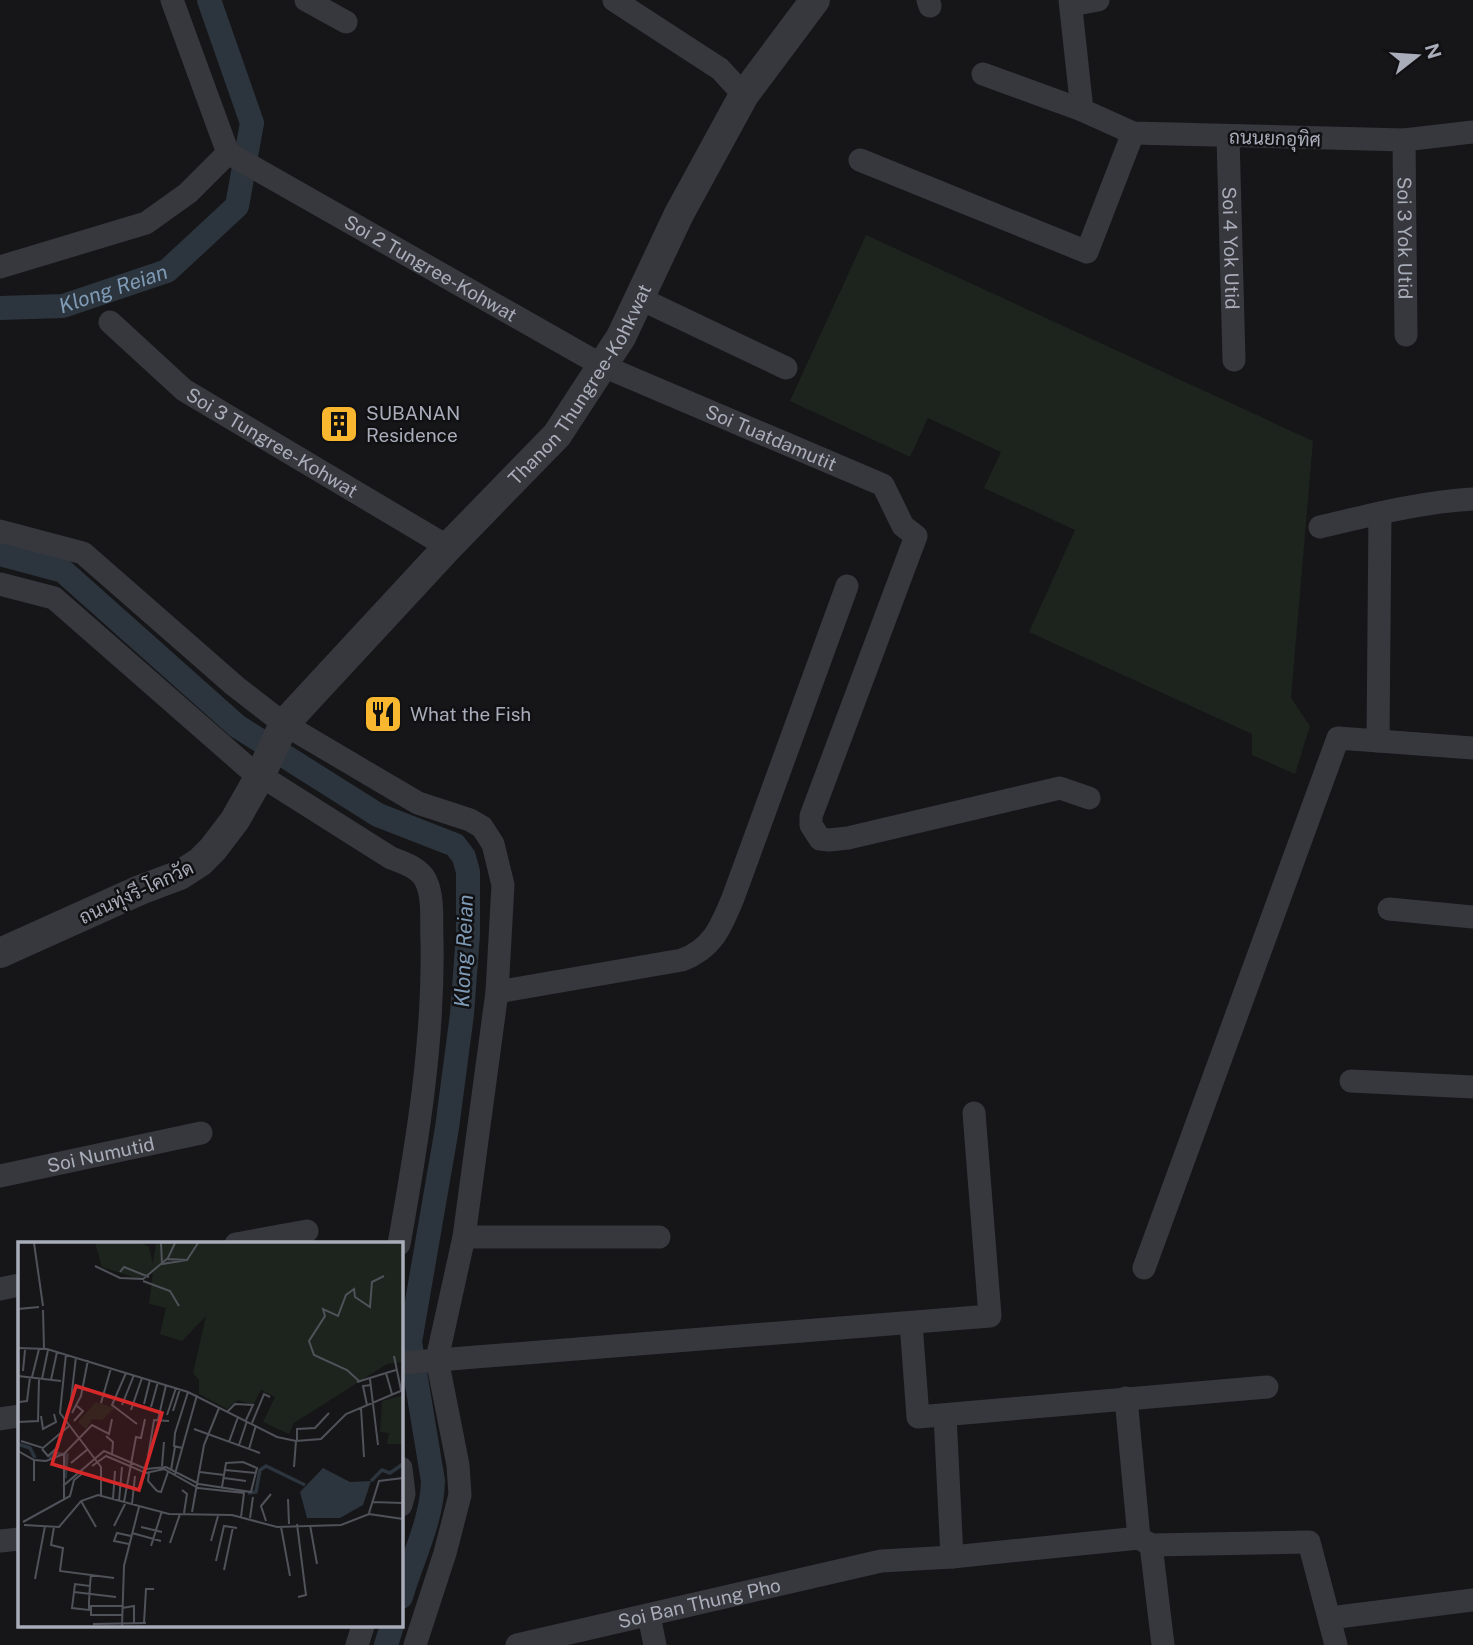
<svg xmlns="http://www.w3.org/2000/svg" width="1473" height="1645" font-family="'Public Sans',Sarabun,sans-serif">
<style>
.green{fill:#1c241d}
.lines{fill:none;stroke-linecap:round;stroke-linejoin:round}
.canal{stroke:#2c353d;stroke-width:24}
.minor{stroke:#37383e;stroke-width:23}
.tertiary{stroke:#37383e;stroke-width:30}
.labels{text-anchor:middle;stroke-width:5;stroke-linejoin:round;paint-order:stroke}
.street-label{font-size:19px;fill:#a8adb9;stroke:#111114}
.poi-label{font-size:19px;fill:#a8adb9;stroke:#111114;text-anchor:start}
.water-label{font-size:21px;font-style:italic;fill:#7e9ab5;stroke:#111114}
.inset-river{fill:none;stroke:#2c353d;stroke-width:3.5}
.inset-road{fill:none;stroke:#505259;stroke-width:2}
.view{fill:#d62828;fill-opacity:0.15;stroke:#d62828;stroke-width:3.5}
.inset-edge{fill:none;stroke:#a8adb9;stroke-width:3.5}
</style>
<rect width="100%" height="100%" fill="#161619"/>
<path class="green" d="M866,235L1313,441L1291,698L1310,726L1295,774L1252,755V734L1029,632L1075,530L984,488L1001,452L928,418L910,457L790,401Z"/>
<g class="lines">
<g class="canal">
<path id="s1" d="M0,308L63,306L167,271L237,206L252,123L209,0"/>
<path d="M0,554L63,571L237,726L378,815L455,845L464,857L468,872V934L462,1014L447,1128L410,1342L433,1481C432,1521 412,1559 401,1597"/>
<path d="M386,1645L392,1626"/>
</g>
<g class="minor">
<path id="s2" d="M172,0L228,153L603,366L883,485L903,526L916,536L811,816V825L820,839L829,840L848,838L1060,788L1089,798"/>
<path d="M306,0L346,22"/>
<path d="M614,0L720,69L744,95"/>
<path d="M928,0L930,6"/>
<path d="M1070,0L1082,110"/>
<path d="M1071,5L1098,0"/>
<path d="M983,74L1082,110L1133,133L1404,140L1473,132"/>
<path id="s3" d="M1228,136L1234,360"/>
<path id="s4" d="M1404,140L1406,335"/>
<path d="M860,160L1087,252L1133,133"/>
<path d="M0,267L146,223L188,193L228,153"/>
<path d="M641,299L786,368"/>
<path id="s5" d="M110,322L184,390L448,547"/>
<path d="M1320,527C1371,515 1421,502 1473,499"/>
<path d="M0,531L83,553L235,686L284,724L418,803L470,820L482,827L493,844L503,885L497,992L464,1237L437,1359L458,1465L460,1495L445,1553L415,1645"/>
<path d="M0,584L54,598L247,767L391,858C404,863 420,868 426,881C434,898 431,922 432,940C434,1042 417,1144 399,1244"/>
<path d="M1378,741L1380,513"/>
<path d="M1389,909L1473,917"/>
<path d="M497,992L682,960C713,948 721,927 733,898L847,586"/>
<path d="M1351,1081L1473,1087"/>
<path id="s6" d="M0,1176L201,1133"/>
<path d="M464,1237H659"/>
<path d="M236,1244L307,1231"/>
<path d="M1144,1268L1338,738L1473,748"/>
<path d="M0,1289L19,1285"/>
<path d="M911,1323L918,1417L1267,1387"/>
<path d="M401,1363L990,1316L974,1113"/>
<path d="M1126,1398L1139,1538"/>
<path d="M945,1415L952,1557"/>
<path d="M0,1419L19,1416"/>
<path d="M401,1468L404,1494L401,1505"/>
<path d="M0,1541L19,1539"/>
<path d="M1151,1545L1163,1645"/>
<path d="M649,1616L655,1645"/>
<path d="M1330,1618L1473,1600"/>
<path d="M357,1645L363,1626"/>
<path id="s7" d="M517,1645L881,1561L952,1557L1139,1538L1151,1545L1309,1542L1336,1645"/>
</g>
<path class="tertiary" id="s8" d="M0,953L140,890L180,875L200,862L213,849L235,820L260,776L284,724L448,547L557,435L621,337L679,214L744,95L815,0"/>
</g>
<defs>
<symbol id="building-square" viewBox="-11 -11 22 22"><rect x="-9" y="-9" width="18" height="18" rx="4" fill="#f8b72f" stroke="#111114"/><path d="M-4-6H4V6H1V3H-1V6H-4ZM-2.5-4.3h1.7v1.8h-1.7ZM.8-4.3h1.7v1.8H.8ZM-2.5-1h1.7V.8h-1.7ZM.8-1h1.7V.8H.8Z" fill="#111"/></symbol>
<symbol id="restaurant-square" viewBox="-11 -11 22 22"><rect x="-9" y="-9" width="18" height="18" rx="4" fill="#f8b72f" stroke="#111114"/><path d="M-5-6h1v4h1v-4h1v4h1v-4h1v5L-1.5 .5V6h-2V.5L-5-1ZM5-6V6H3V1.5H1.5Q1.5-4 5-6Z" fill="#111"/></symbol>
</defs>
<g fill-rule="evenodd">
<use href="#building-square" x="317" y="402" width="44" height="44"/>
<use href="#restaurant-square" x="361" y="692" width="44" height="44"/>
</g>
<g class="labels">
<g class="street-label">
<text transform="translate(1275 138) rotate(2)" y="7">ถนนยกอุทิศ</text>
<text dy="7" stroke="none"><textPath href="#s4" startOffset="98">Soi 3 Yok Utid</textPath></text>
<text dy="7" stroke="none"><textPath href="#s3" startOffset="112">Soi 4 Yok Utid</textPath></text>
<text dy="7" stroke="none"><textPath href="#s2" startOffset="396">Soi 2 Tungree-Kohwat</textPath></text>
<text dy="7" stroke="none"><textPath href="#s8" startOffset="835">Thanon Thungree-Kohkwat</textPath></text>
<text dy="7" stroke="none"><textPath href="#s2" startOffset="777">Soi Tuatdamutit</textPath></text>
<text dy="7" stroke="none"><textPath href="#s5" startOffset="203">Soi 3 Tungree-Kohwat</textPath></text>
<text transform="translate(136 892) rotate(-25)" y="7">ถนนทุ่งรี-โคกวัด</text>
<text dy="7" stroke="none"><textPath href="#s6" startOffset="103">Soi Numutid</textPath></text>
<text dy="7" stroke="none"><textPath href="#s7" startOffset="187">Soi Ban Thung Pho</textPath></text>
</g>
<g class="poi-label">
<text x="366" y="420">SUBANAN<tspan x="366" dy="22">Residence</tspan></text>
<text x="410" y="721">What the Fish</text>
</g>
<g class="water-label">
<text dy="7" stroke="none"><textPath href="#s1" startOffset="116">Klong Reian</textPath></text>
<text transform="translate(464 951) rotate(-88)" y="7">Klong Reian</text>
</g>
</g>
<g transform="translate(18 1242)">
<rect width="385" height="385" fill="#161619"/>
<path d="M77,1H124L131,5L135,22L138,1H385V120L369,122L276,181L271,192L245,180L257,155L243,148L235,163L220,158L209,167L181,152V138L175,131L188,74L164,99L142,92L148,66L131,62L135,30L121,37L84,25ZM385,153V202H369L371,191L362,190L364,159ZM78,160L96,166L84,178L74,177L68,187L60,180Z" fill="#1c241d"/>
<path d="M305,226L332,240L353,239L345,263L322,276H289L282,250Z" fill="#2c353d"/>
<path class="inset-river" d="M0,202L12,206L17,216M31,216L37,211L49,213L47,236M353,239L364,228L372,231L385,222M230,251L238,250L242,228L248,224L287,243"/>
<path class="inset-road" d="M16,1L25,64M143,1L144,22L169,18M149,17L169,18L180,1M77,24L102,36L125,37L150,16L157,1M102,30L106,25L131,35M125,39L152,49L161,64M0,67L21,65M25,68L26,106M0,106L29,107L170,150L259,195L278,199L303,197L328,172L385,148M48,112L42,171L83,225V253M376,114L383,148M5,129L7,108M108,131L94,163L119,182M0,134L43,139M14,135L21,107M24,137L30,108M352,137L360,203M33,138L39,110M341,139L329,128L296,113L291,99L307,74L305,67L320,74L328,53L336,47L337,55L352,65L354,40L366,34M339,140L368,131M374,152L368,131L378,128M1,160L9,159L12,135M83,161L93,126M126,162L132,138M104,163L116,133M349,163L345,144L353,143M133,165L140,140M52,166L58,115M343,166L346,215M113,168L124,136M155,169L162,147M209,170L217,162L235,163L228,178M54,171L63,154L70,118M149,173L158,146M23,174L25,187L38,180L36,172M140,178L148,143M56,179L65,169L59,164M0,180L20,179L21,136M234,181L246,152L252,155M176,187L242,211M88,194L95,200L94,212M3,199L25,206L51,184M279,199V187L297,186L311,171M211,200L220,175M221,203L229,179M164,206L156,204L157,191L170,150M24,207L30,214L41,204M231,207L238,183M0,209L16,218L28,219L46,212L74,183L91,192L94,177M16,218V239M53,221L70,207M74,224L88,214L128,231L146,227L180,246L226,251L223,275M144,224L146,200M276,225L278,199M128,227L136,178L151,179M153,228L157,205M207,228L238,231M182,230L206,233M131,231L130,239L139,249M157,232L179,153M206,236L228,239M45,244L86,209L128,227L148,225L181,242L233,250L239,226L225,220L208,221L204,245M164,248L169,252L166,271M139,249L143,250L150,230M95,257L97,229M270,257L271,282M46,258V212M63,259L78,285M101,259L104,225M106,260L118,195L123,196L127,177M354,260L385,261M114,262L117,234M174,270L186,203L201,166M351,271L361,239L385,236M232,276L235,255M248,279L243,264L253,252M5,280L52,254L56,238L65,231M279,282L288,353L280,355M6,283L41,285L63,259L80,253L151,272L214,273L259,285L323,283L351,272L385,277M292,283L299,322M96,284L108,260M36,285L33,303L45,306L42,329L96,336M123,285L144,290M263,285L272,334M114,291L143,299M193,299L200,274M152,301L162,272M111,302L96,299L99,291L113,294M133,304L144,269M198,319L206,284L219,286M206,328L215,285M17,337L27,284M72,344L57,342L54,366L71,368V360L72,343L73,332M56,350L98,355M104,366L116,364V382M104,373H73V364H104M126,381L128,347H136M75,382L128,381M104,384L106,324L121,265"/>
<path class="view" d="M58,144L144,171L121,248L34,222Z"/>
<rect width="385" height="385" class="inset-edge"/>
</g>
<g transform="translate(1417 56) rotate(73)" stroke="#111114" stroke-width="5" paint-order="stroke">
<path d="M0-5L12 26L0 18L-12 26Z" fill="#a8adb9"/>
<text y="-10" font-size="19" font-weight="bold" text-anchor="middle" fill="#a8adb9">N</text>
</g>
</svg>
